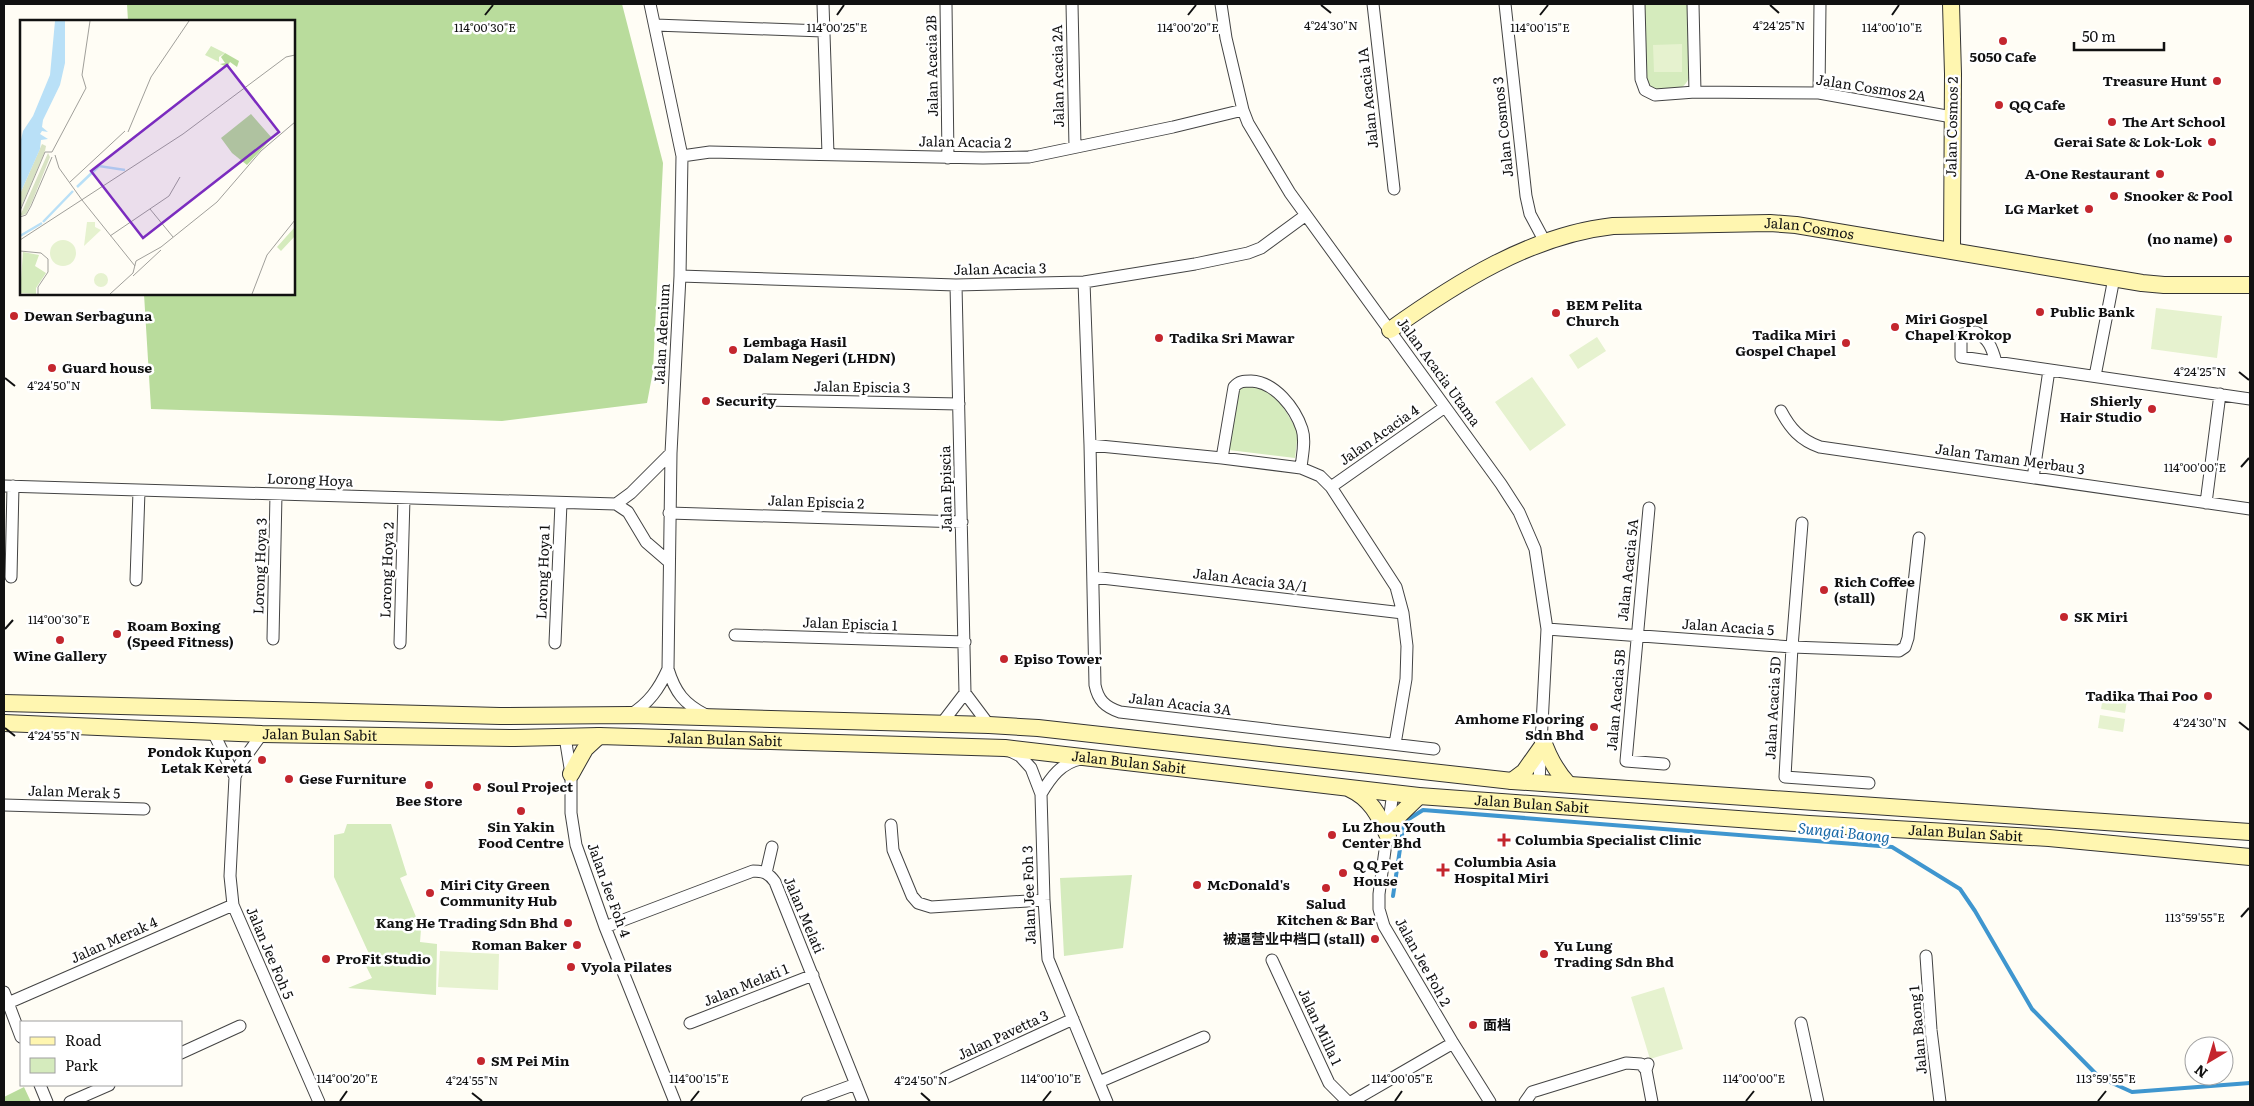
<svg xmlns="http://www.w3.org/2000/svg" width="2254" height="1106" font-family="Literata,'Noto Sans SC',serif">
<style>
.green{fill:#d5ebbd}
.forest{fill:#b9dc9c}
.pitch{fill:#e6f2cf}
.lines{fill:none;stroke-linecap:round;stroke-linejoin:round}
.stream{stroke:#3f96cf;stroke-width:4}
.street-casing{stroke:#444;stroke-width:13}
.secondary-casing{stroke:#333;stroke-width:18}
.street{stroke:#fff;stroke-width:11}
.secondary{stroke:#fff6b0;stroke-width:16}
.ticks{fill:none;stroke:#111;stroke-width:2}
.poi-dot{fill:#c4262e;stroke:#fff;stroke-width:2}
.labels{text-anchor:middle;stroke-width:5;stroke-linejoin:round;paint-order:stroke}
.poi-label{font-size:14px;font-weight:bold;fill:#111;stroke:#fff;text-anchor:start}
.street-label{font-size:14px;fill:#111;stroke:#fff}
.water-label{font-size:15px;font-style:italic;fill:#1768a6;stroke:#fff}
.inset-river{fill:none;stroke:#b9e0f7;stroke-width:2.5}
.inset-road{fill:none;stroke:#a09f9a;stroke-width:1}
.view{fill:#7b2cbf;fill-opacity:0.15;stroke:#7b2cbf;stroke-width:2.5}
.inset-edge{fill:none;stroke:#111;stroke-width:2.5}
.ticks-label{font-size:12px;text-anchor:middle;fill:#111;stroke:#fff;stroke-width:5;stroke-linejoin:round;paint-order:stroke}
</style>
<rect width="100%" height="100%" fill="#fffdf5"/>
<path class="green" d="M1643,4H1689V78C1681,95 1668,90 1651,89L1644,79Z
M1240,386L1262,387L1276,395L1298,432L1295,458L1229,450Z
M347,824H391L407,875L400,878L421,929L420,942L437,944L436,995L348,988L372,978L366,966L375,967L334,877V835L344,833Z
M1132,875L1123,948L1064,956L1060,878Z"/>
<path class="forest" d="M127,4H622L663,163L653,371L647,403L502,421L151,409L144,294H294V21H128Z
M24,1087L31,1102H4V1097Z"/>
<path class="pitch" d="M1682,44V72H1654L1653,45Z
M2156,308L2222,316L2217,358L2151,349Z
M1597,337L1606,351L1578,369L1569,355Z
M1532,377L1566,425L1530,451L1495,402Z
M2103,697L2127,700L2125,713L2101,709Z
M2100,715L2125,719L2123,732L2098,728Z
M440,951L499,954L498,990L438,987Z
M1664,987L1683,1049L1650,1059L1631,997Z"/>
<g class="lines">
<path class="stream" d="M1393,896L1404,822L1423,810L1892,847L1960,889L1975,911L2032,1009L2099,1077L2132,1092L2250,1083"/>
<defs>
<path id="street" d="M650,4L682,156L680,276L671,453L668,669C675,692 684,704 706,715
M823,4L828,154
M946,4L948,158
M1072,4L1075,147
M1221,4L1226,38L1243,110L1248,123L1290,193L1501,484L1519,512L1535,549L1547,629L1539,782
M1373,4L1394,189
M1505,4L1526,196L1530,214L1545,242
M1639,4L1641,79L1645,90L1655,95L1695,92L1819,93L1952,117
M1693,4L1695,92
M655,25L823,31
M1819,93L1820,4
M682,156L710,152L983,158L1029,157L1173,127L1243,110
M680,276L956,285L1084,282L1195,264L1248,253L1261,248L1306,215
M1084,282L1090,445L1222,458L1301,468L1320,476L1331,487L1396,587L1403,613L1407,646L1406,679L1395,744
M956,285L965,693L989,725
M1996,362C1992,348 1989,339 1976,332L1963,334L1961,339V357L2250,399
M2095,376L2114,278
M764,400L959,404
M1781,411C1790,428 1800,440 1820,447L2250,509
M1090,445L1095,685C1098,700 1105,707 1120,712L1434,749
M1222,458L1234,387C1239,381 1244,381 1251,381C1275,382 1295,408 1302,429C1306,441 1302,456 1301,468
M2033,478L2049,370
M4,486L616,504L628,512L646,542L668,561
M1331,487L1445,407
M2206,503L2220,394
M616,504L631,493L671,453
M1649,508L1626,761L1664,764
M669,513L962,522
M1802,523L1792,647L1785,777L1869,783
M11,577L13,486
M1093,577L1403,613
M136,580L139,491
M1547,629L1792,647L1899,651L1905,647L1908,638L1919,538
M735,635L965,642
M273,639L276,494
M400,643L404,498
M555,643L561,503
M630,715C649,703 659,689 668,669
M942,723L965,693
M213,732L235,777
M262,734L240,764L235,777L230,876L233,905L319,1102
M565,737L571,774V813L576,845L605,927L675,1102
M1010,751L1020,756L1031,768L1041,794L1044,900L1048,959L1107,1102
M1393,792L1379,894V909L1384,926L1453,1043L1490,1102
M1041,794C1051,777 1061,763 1081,759
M4,805L144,809
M891,825L893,850L912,896L918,903L931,907L1044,900
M766,873L772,847
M605,927L753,871C763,871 769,873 775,882L863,1102
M1926,956L1931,1030L1940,1102
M1272,960L1329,1083L1348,1102
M4,992L21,1037
M8,1003L233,905
M690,1023L813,975
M1801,1023L1818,1102
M181,1053L240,1026
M1648,1064L1646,1070L1652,1102
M945,1078L1073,1019
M1099,1082L1204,1037
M40,1085L47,1102
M70,1102L109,1085
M807,1102L856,1084
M1351,1102L1453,1043
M1525,1102L1532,1092L1626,1063L1641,1064L1646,1070"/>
<g id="secondary">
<path d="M1951,4L1953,74L1952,249"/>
<path id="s1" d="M1390,330C1456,283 1531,235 1613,226L1770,223L1796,225L2142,283L2164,285H2250"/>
<path d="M4,703L500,716L630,715L989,725L1038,728L1512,781L2250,832"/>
<path id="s2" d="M4,723L262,734L515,738L599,736L1005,748L1419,796L1809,824L2049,838L2250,857"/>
<path d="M1542,738C1548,756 1555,770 1568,784"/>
<path d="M571,774L585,749L599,736"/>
<path d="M1512,781L1524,772L1541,748"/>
<path d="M1350,789C1370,798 1379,815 1388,836"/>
<path d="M1389,825L1419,796"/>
</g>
</defs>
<use href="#street" class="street-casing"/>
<use href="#secondary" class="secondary-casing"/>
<use href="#street" class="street"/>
<use href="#secondary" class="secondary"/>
</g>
<path class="ticks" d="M1321,5L1331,13M1770,5L1779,13M485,15L493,5M837,15L844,5M1188,15L1196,5M1540,15L1548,5M1892,15L1899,5M2239,372L2249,380M5,378L15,386M2241,467L2249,458M5,629L13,620M2239,722L2249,730M5,728L15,736M2241,917L2249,908M472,1093L482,1101M921,1093L930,1101M340,1101L347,1091M691,1101L699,1091M1043,1101L1051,1091M1395,1101L1402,1091M1746,1101L1754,1091M2098,1101L2106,1091"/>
<g class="poi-dot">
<circle cx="2003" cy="41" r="5"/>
<circle cx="2217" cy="81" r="5"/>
<circle cx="1999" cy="105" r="5"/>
<circle cx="2112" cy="122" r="5"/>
<circle cx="2212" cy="142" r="5"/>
<circle cx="2160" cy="174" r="5"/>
<circle cx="2114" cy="196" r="5"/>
<circle cx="2089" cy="209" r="5"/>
<circle cx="2228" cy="239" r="5"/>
<circle cx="2040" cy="312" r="5"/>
<circle cx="1556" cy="313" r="5"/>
<circle cx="14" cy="316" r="5"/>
<circle cx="1895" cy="327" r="5"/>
<circle cx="1159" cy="338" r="5"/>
<circle cx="1846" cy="343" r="5"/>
<circle cx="733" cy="350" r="5"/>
<circle cx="52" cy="368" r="5"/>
<circle cx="706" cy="401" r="5"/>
<circle cx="2152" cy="409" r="5"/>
<circle cx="1824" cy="590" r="5"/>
<circle cx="2064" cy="617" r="5"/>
<circle cx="117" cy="634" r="5"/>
<circle cx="60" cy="640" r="5"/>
<circle cx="1004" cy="659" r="5"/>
<circle cx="2208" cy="696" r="5"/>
<circle cx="1594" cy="727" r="5"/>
<circle cx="262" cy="760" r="5"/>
<circle cx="289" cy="779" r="5"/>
<circle cx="429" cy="785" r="5"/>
<circle cx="477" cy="787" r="5"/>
<circle cx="521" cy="811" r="5"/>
<circle cx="1332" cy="835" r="5"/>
<path d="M1501.5 832.5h5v5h5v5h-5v5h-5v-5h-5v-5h5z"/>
<path d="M1440.5 862.5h5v5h5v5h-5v5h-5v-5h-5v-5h5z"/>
<circle cx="1343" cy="873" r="5"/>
<circle cx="1197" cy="885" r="5"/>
<circle cx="1326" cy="888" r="5"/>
<circle cx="430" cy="893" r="5"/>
<circle cx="568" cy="923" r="5"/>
<circle cx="1375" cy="939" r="5"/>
<circle cx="577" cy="945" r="5"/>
<circle cx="1544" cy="954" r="5"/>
<circle cx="326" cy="959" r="5"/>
<circle cx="571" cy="967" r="5"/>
<circle cx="1473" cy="1025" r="5"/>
<circle cx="481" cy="1061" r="5"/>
</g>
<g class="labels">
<g class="poi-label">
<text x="2003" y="62" text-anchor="middle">5050 Cafe</text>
<text x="2207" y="86" text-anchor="end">Treasure Hunt</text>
<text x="2009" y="110">QQ Cafe</text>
<text x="2122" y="127">The Art School</text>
<text x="2202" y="147" text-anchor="end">Gerai Sate &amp; Lok-Lok</text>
<text x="2150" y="179" text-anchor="end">A-One Restaurant</text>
<text x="2124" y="201">Snooker &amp; Pool</text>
<text x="2079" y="214" text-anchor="end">LG Market</text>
<text x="2218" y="244" text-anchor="end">(no name)</text>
<text x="1566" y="310">BEM Pelita<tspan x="1566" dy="16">Church</tspan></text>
<text x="2050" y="317">Public Bank</text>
<text x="24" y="321">Dewan Serbaguna</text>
<text x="1905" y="324">Miri Gospel<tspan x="1905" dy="16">Chapel Krokop</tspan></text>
<text x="1836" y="340" text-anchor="end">Tadika Miri<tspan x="1836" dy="16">Gospel Chapel</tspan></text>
<text x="1169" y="343">Tadika Sri Mawar</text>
<text x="743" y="347">Lembaga Hasil<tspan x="743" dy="16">Dalam Negeri (LHDN)</tspan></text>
<text x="62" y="373">Guard house</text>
<text x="716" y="406">Security</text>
<text x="2142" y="406" text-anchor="end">Shierly<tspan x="2142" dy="16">Hair Studio</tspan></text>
<text x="1834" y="587">Rich Coffee<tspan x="1834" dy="16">(stall)</tspan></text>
<text x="2074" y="622">SK Miri</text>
<text x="127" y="631">Roam Boxing<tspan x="127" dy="16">(Speed Fitness)</tspan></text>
<text x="60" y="661" text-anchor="middle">Wine Gallery</text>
<text x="1014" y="664">Episo Tower</text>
<text x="2198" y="701" text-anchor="end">Tadika Thai Poo</text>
<text x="1584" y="724" text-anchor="end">Amhome Flooring<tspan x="1584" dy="16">Sdn Bhd</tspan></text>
<text x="252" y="757" text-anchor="end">Pondok Kupon<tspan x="252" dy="16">Letak Kereta</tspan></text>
<text x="299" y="784">Gese Furniture</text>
<text x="487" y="792">Soul Project</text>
<text x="429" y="806" text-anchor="middle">Bee Store</text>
<text x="521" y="832" text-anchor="middle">Sin Yakin<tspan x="521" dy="16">Food Centre</tspan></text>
<text x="1342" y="832">Lu Zhou Youth<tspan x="1342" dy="16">Center Bhd</tspan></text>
<text x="1515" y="845">Columbia Specialist Clinic</text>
<text x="1454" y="867">Columbia Asia<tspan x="1454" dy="16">Hospital Miri</tspan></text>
<text x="1353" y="870">Q Q Pet<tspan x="1353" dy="16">House</tspan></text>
<text x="440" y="890">Miri City Green<tspan x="440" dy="16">Community Hub</tspan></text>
<text x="1207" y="890">McDonald's</text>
<text x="1326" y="909" text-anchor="middle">Salud<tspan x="1326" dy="16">Kitchen &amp; Bar</tspan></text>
<text x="558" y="928" text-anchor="end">Kang He Trading Sdn Bhd</text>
<text x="1365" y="944" text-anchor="end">被逼营业中档口 (stall)</text>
<text x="567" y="950" text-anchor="end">Roman Baker</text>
<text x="1554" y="951">Yu Lung<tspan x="1554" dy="16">Trading Sdn Bhd</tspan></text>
<text x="336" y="964">ProFit Studio</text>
<text x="581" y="972">Vyola Pilates</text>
<text x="1483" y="1030">面档</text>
<text x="491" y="1066">SM Pei Min</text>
</g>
<g class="street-label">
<text transform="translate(932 66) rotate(-91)" y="5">Jalan Acacia 2B</text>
<text transform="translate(1058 76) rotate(-91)" y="5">Jalan Acacia 2A</text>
<text transform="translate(1871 88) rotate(9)" y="5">Jalan Cosmos 2A</text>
<text transform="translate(1368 98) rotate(-96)" y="5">Jalan Acacia 1A</text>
<text transform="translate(1503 127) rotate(-96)" y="5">Jalan Cosmos 3</text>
<text transform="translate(1952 127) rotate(-89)" y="5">Jalan Cosmos 2</text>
<text transform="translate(965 142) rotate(1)" y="5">Jalan Acacia 2</text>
<text dy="5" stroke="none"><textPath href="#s1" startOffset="445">Jalan Cosmos</textPath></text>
<text transform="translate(1000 269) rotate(-1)" y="5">Jalan Acacia 3</text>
<text transform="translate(662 334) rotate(-87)" y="5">Jalan Adenium</text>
<text transform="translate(1439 372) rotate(54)" y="5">Jalan Acacia Utama</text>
<text transform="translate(862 387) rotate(1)" y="5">Jalan Episcia 3</text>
<text transform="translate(1379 435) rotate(-35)" y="5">Jalan Acacia 4</text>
<text transform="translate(2010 459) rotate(8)" y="5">Jalan Taman Merbau 3</text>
<text transform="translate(310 480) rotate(2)" y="5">Lorong Hoya</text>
<text transform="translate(946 489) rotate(-91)" y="5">Jalan Episcia</text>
<text transform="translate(816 502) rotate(2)" y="5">Jalan Episcia 2</text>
<text transform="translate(260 566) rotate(-88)" y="5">Lorong Hoya 3</text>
<text transform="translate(387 570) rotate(-88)" y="5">Lorong Hoya 2</text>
<text transform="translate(1628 570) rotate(-84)" y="5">Jalan Acacia 5A</text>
<text transform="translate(543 572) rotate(-88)" y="5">Lorong Hoya 1</text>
<text transform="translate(1250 580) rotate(7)" y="5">Jalan Acacia 3A/1</text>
<text transform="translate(850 624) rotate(2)" y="5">Jalan Episcia 1</text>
<text transform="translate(1728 627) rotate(4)" y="5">Jalan Acacia 5</text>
<text transform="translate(1616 700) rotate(-85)" y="5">Jalan Acacia 5B</text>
<text transform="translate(1180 704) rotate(7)" y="5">Jalan Acacia 3A</text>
<text transform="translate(1773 708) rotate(-87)" y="5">Jalan Acacia 5D</text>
<text dy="5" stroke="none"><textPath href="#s2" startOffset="316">Jalan Bulan Sabit</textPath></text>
<text dy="5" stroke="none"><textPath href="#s2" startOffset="721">Jalan Bulan Sabit</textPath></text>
<text dy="5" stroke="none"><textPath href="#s2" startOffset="1126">Jalan Bulan Sabit</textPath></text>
<text transform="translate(74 792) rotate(2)" y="5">Jalan Merak 5</text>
<text dy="5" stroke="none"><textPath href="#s2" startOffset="1531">Jalan Bulan Sabit</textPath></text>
<text dy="5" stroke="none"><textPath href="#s2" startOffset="1966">Jalan Bulan Sabit</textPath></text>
<text transform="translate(609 890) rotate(70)" y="5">Jalan Jee Foh 4</text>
<text transform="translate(1029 895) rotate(-92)" y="5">Jalan Jee Foh 3</text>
<text transform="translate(804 915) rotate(67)" y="5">Jalan Melati</text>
<text transform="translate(114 940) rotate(-24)" y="5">Jalan Merak 4</text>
<text transform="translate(270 953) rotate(67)" y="5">Jalan Jee Foh 5</text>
<text transform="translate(1423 962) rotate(61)" y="5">Jalan Jee Foh 2</text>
<text transform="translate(746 985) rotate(-22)" y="5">Jalan Melati 1</text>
<text transform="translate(1320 1027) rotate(65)" y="5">Jalan Milla 1</text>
<text transform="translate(1918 1030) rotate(-95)" y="5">Jalan Baong 1</text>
<text transform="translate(1003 1035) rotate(-25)" y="5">Jalan Pavetta 3</text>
</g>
<g class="water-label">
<text transform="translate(1844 833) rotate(6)" y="5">Sungai Baong</text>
</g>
</g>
<g transform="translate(20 20)">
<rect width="275" height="275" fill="#fffdf5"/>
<path d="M191,26L205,33L199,37V42L185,35ZM274,208L275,216L261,231L257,227ZM3,232L19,235L15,246L26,253L16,268V274L0,273Z" fill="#d5ebbd"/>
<path d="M205,33L219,41L217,47L210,42L207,47L200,44L205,43L201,37ZM231,94L252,118L227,145L212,133L201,118Z" fill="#b9dc9c"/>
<path d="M22,124L26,126L25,131L0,190V174ZM28,133L30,137L12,182L6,194L0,196Z" fill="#d9e3c4"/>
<path d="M67,202H75V207L81,210L64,226ZM30 233a13 13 0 1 1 26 0a13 13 0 1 1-26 0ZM74 260a7 7 0 1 1 14 0a7 7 0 1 1-14 0Z" fill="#e6f2cf"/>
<path d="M35,1H45V43L40,65L23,100L22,107L28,112L22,111L20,114L28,119L21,120L20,129L0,174V124L3,111L13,96L30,55Z" fill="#b9e0f7"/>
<path class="inset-river" d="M57,167L79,146L105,150M23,202L53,171M0,216L22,203"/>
<path class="inset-road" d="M108,112L131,57L169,1M32,132L66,68L62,55L70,1M35,135L39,148L62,180M50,162L105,111M62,180L115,246M130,189L153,217M0,191L25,132H32M0,197L6,195L11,186L32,137M90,216L149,176L160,157M0,220L163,114L266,37L275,35M0,231L21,233L28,239V252L18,267V274M113,256L141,230M90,274L113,253L116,241L141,227L197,182L241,131L275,102M232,274L247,235L275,200"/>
<path class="view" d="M207,45L259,112L123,218L71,151Z"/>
<rect width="275" height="275" class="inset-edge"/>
</g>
<g class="ticks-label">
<text x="1331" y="30">4°24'30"N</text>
<text x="1779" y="30">4°24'25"N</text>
<text x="837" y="32">114°00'25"E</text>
<text x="485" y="32">114°00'30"E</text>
<text x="1188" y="32">114°00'20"E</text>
<text x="1540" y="32">114°00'15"E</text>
<text x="1892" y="32">114°00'10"E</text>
<text x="2200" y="376">4°24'25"N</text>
<text x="54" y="390">4°24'50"N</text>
<text x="2195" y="472">114°00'00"E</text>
<text x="59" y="624">114°00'30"E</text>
<text x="2200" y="727">4°24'30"N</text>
<text x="54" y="740">4°24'55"N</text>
<text x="2195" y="922">113°59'55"E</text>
<text x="347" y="1083">114°00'20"E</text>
<text x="699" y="1083">114°00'15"E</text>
<text x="1051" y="1083">114°00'10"E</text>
<text x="1402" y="1083">114°00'05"E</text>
<text x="1754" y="1083">114°00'00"E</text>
<text x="2106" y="1083">113°59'55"E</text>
<text x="472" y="1085">4°24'55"N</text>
<text x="921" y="1085">4°24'50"N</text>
</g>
<rect width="2254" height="1106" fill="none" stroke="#111111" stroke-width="10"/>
<rect x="20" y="1021" width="162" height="65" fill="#ffffff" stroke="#a0a0a0"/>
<rect x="30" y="1037" width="25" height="8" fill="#fff6b0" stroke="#a0a0a0"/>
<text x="65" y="1046" font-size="15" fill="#111111">Road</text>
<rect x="30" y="1058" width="25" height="15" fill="#d5ebbd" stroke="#a0a0a0"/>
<text x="65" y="1071" font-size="15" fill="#111111">Park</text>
<g transform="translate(2209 1061) rotate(218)"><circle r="24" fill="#ffffff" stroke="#a0a0a0"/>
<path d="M0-4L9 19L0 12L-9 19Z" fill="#c4262e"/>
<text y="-8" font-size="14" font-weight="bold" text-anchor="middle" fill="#111111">N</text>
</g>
<path d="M2074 42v8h90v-8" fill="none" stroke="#111111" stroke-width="2.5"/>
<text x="2082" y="42" font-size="15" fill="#111111" stroke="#ffffff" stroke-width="4" paint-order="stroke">50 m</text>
</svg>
